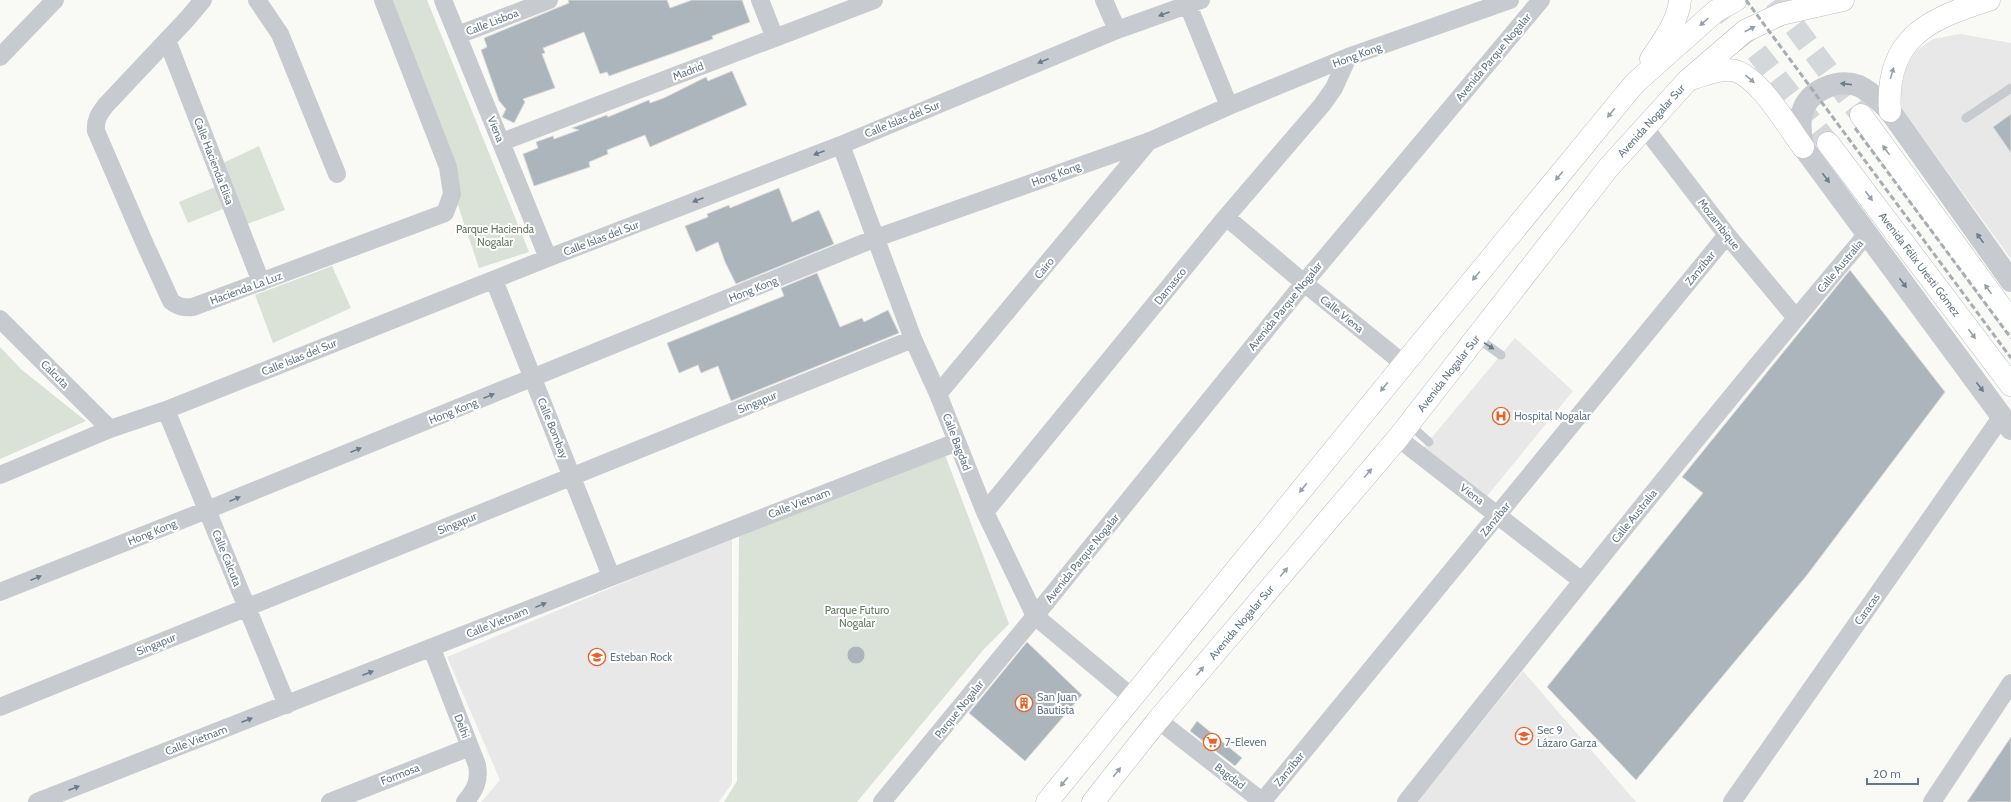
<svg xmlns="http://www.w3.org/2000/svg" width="2011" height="802" font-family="Cabin,sans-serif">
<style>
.built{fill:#e7e8e7}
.green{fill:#dae1d7}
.building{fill:#adb5bc;stroke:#dbdbd9}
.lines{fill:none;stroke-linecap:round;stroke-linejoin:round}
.primary-tunnel{stroke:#d4d8da;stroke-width:22;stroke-dasharray:22 11;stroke-linecap:butt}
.primary-casing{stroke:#babec2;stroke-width:23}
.trunk-casing{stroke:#b9bdc0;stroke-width:23}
.service{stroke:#c7cace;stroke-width:9}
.minor{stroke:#c7cace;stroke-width:18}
.tertiary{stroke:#c7cace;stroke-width:22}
.primary{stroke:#fff;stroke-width:22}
.trunk{stroke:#fff;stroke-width:22}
.rail{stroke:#a7adb3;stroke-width:3;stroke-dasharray:6 3;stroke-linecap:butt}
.oneway{fill:#6c7b8c}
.oneway2{fill:#95a0ac}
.labels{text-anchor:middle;stroke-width:4;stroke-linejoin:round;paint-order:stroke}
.street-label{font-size:11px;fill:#677788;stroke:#fff}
.park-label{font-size:11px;fill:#657a62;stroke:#fff}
.poi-label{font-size:11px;fill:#677788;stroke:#fff;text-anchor:start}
</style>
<rect width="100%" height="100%" fill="#f9f9f6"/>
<path class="built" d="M1960,34L2011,43V259L1902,109L1900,86L1904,68L1914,52L1933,39Z
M1515,338L1573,391L1487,496L1423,448Z
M732,537V783L719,802H481L500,780L447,657Z
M1523,671L1636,802H1417Z"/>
<path class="green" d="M389,0H427L529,252L479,268Z
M259,146L285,210L247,224L223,163Z
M215,187L223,209L188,223L179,202Z
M332,266L351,308L273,343L255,295Z
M0,347L22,370L86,421L0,459Z
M945,455L1009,624L984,649L857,802H724L737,781L739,535Z"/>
<path class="building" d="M568,0H667L670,8L692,0H742L750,22L712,36L713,39L609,76L607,72L600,74L584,32L543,48L545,53L542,54L555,88L523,99L525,102L514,123L502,117L506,109L499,101L481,50L487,47L484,38L569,3Z
M732,71L747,105L650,147L645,135L607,150L608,154L589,162L590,167L534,186L523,154L538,148L536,142L553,136L554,139L579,130L572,128L607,115L608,117L649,100L650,103L664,98L706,77L708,81Z
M2011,114V153L1993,127Z
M779,188L792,222L819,210L834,244L736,284L725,262L718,242L696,252L685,226L708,217L707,214L729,205L730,208Z
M1850,270L1945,392L1807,575L1636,780L1547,687L1703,493L1682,477Z
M817,273L840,327L862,318L864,322L888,310L899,333L731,401L718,366L701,373L698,365L679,373L667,343L784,296L781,288Z
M1027,642L1082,695L1025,761L969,713Z
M847 655a9 9 0 1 1 18 0a9 9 0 1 1-18 0Z
M1197,721L1242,758L1235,766L1190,731Z
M2011,737V802H1967Z"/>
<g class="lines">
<path class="primary-tunnel" d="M1716,0L1828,143
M1775,0L1861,115"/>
<defs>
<g id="primary">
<path d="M1861,115L2011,321"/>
<path id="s1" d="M1828,143L2011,385"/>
</g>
<g id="trunk">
<path d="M1651,59C1663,41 1678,22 1680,0"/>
<path d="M1694,78C1706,74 1718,69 1730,70C1756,71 1788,127 1803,147"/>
<path d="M1890,111C1885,39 1927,19 1989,0"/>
<path d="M1047,802L1404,364L1635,83L1716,11L1736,0"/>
<path id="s2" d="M1093,802L1158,720L1398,438L1609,167L1688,80L1745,31L1781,14L1843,0"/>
</g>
</defs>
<use href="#primary" class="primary-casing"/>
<use href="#trunk" class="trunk-casing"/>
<path class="service" d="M1966,118L2011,88
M1476,337L1501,355
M1409,424L1429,442"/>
<path class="minor" d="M203,0L187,19L106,105C99,114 95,120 96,131L144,242L171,301C178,307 184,308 193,307L445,213L452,194L448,167L383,0
M257,0L280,34L337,174
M443,0L548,258
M760,0L775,38
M1104,0L1117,30
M1188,5L1229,106
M458,35L549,0
M167,40L261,282
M0,57L55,0
M1645,128L1727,235L1796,318
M502,142L874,0
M841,145L913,339L938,394L985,512L1035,616L1133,698
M1226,217L1304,283L1404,364
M494,280L611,576
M0,319L110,429
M938,394L1149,141
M166,410L287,705
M1398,438L1582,581
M0,475L110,429L166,410L548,258L841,145L1117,30L1201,0
M985,512L1226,217L1322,105L1334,88L1348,57
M0,592L207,510L876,238L1150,141L1229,106L1348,57L1510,0
M432,649L477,765C480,781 475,790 465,802
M0,707L913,339
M1158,720L1263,802
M37,802C344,682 650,561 957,442
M330,802L470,747
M882,802L1035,616L1304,283L1541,0
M1262,802L1727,235
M1406,802C1558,611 1709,420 1867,234
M1732,802L2002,416
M1932,802L2011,683"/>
<path class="tertiary" d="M2011,281L1890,111C1880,102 1872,92 1859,86C1838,78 1808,90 1802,113C1799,123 1801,136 1803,147L2011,429"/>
<use href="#primary" class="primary"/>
<use href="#trunk" class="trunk"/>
<path class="rail" d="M1746,0L2011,358
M1855,128L2011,338"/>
</g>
<defs><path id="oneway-solid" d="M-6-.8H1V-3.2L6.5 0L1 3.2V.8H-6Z"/></defs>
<g class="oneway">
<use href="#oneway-solid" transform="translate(1164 14) rotate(160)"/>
<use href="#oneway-solid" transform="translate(1043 61) rotate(158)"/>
<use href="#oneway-solid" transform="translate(1846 84) rotate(-174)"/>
<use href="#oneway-solid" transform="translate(819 153) rotate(159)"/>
<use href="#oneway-solid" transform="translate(1826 178) rotate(53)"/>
<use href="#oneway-solid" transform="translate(698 200) rotate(159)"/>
<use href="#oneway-solid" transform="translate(1980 238) rotate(-126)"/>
<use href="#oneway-solid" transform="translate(1903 283) rotate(53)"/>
<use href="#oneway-solid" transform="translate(1489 346) rotate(33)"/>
<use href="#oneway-solid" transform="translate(1980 387) rotate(53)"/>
<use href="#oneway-solid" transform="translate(489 396) rotate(-22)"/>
<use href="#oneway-solid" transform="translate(356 450) rotate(-22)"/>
<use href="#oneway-solid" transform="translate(235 499) rotate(-22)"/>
<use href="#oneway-solid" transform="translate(36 578) rotate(-22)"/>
<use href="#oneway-solid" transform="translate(541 605) rotate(-22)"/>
<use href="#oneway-solid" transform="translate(368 673) rotate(-21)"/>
<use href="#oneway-solid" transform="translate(247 720) rotate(-21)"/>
<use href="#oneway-solid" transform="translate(74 788) rotate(-21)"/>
</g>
<g class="oneway2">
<use href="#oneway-solid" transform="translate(1704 22) rotate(138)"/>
<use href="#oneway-solid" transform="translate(1750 29) rotate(-27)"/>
<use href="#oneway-solid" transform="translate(1892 73) rotate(-74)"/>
<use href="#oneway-solid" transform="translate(1750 79) rotate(41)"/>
<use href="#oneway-solid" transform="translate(1611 113) rotate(129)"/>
<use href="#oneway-solid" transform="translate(1886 150) rotate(-126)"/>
<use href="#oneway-solid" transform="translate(1559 176) rotate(130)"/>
<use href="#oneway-solid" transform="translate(1869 196) rotate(53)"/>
<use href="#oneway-solid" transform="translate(1476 276) rotate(130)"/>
<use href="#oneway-solid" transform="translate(1988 289) rotate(-126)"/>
<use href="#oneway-solid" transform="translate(1972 334) rotate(53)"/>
<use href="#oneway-solid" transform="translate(1384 387) rotate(129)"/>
<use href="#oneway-solid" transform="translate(1368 473) rotate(-50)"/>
<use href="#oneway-solid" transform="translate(1303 488) rotate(129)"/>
<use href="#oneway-solid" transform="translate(1284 572) rotate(-50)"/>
<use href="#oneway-solid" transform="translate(1200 671) rotate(-50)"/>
<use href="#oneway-solid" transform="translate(1117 772) rotate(-51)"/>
<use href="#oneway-solid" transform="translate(1064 782) rotate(129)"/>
</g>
<defs>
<symbol id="hospital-ring" viewBox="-11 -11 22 22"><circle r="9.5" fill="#fff" stroke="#e76329" stroke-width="1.5"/><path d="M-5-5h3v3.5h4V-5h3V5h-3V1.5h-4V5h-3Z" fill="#e76329"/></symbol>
<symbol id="school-ring" viewBox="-11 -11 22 22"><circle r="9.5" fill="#fff" stroke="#e76329" stroke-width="1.5"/><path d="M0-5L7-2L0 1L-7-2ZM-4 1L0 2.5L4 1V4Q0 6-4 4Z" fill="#e76329"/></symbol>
<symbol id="building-ring" viewBox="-11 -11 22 22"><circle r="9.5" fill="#fff" stroke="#e76329" stroke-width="1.5"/><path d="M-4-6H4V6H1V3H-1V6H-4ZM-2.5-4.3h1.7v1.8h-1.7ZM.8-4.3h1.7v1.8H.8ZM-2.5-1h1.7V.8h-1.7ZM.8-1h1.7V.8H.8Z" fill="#e76329"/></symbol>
<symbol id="supermarket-ring" viewBox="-11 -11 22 22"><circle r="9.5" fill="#fff" stroke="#e76329" stroke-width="1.5"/><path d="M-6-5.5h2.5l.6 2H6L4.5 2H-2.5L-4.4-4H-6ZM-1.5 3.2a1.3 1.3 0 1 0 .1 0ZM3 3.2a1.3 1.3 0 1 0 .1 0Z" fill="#e76329"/></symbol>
</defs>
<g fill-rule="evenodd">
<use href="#hospital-ring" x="1491" y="406" width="20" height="20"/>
<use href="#school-ring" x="587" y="647" width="20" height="20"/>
<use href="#building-ring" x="1014" y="693" width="20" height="20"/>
<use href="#school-ring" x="1514" y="726" width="20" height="20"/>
<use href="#supermarket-ring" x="1202" y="732" width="20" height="20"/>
</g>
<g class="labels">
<g class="street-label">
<text transform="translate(492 22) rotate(-21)" y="4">Calle Lisboa</text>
<text transform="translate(1357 55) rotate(-20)" y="4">Hong Kong</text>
<text transform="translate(1493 57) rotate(-50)" y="4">Avenida Parque Nogalar</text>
<text transform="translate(688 71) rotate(-21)" y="4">Madrid</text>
<text transform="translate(902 119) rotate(-22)" y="4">Calle Islas del Sur</text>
<text dy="4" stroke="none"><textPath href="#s2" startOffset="881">Avenida Nogalar Sur</textPath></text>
<text transform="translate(496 129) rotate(68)" y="4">Viena</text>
<text transform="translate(214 161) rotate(69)" y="4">Calle Hacienda Elisa</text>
<text transform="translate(1056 174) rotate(-20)" y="4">Hong Kong</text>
<text transform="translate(1719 224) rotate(52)" y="4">Mozambique</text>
<text transform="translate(601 238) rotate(-21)" y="4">Calle Islas del Sur</text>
<text dy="4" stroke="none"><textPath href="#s1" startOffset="152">Avenida Félix Uresti Gómez</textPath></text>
<text transform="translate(1840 266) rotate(-50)" y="4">Calle Australia</text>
<text transform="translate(1044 268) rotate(-50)" y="4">Cairo</text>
<text transform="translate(1700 268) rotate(-51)" y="4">Zanzíbar</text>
<text transform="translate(1170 286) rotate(-51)" y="4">Damasco</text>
<text transform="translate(246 288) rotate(-20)" y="4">Hacienda La Luz</text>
<text transform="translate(753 289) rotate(-22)" y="4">Hong Kong</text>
<text transform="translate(1285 306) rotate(-51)" y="4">Avenida Parque Nogalar</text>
<text transform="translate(1342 314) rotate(39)" y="4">Calle Viena</text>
<text transform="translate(299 357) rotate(-22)" y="4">Calle Islas del Sur</text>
<text dy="4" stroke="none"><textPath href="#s2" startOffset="557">Avenida Nogalar Sur</textPath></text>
<text transform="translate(55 374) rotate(45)" y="4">Calcuta</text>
<text transform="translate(757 402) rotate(-22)" y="4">Singapur</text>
<text transform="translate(453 411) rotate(-22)" y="4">Hong Kong</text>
<text transform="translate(553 428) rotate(68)" y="4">Calle Bombay</text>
<text transform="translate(957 442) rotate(69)" y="4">Calle Bagdad</text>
<text transform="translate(1472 494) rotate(37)" y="4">Viena</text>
<text transform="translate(799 503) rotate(-21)" y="4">Calle Vietnam</text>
<text transform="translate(1634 516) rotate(-51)" y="4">Calle Australia</text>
<text transform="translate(1495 519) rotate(-51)" y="4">Zanzíbar</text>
<text transform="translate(457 523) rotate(-22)" y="4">Singapur</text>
<text transform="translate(152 532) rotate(-22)" y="4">Hong Kong</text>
<text transform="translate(227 558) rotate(68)" y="4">Calle Calcuta</text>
<text transform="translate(1082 558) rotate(-51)" y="4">Avenida Parque Nogalar</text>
<text transform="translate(1867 609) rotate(-55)" y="4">Caracas</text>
<text transform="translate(497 622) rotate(-22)" y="4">Calle Vietnam</text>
<text dy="4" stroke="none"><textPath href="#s2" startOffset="233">Avenida Nogalar Sur</textPath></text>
<text transform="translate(156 644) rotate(-22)" y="4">Singapur</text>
<text transform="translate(959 709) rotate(-51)" y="4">Parque Nogalar</text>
<text transform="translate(462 726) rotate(69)" y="4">Delhi</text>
<text transform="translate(196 740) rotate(-21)" y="4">Calle Vietnam</text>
<text transform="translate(1289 769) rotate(-51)" y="4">Zanzíbar</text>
<text transform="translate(400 774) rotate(-21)" y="4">Formosa</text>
<text transform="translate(1230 776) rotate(38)" y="4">Bagdad</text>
</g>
<g class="park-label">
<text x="495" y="233">Parque Hacienda<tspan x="495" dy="13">Nogalar</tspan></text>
<text x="857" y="614">Parque Futuro<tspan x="857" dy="13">Nogalar</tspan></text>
</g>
<g class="poi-label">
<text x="1514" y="420">Hospital Nogalar</text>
<text x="610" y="661">Esteban Rock</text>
<text x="1037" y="701">San Juan<tspan x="1037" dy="13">Bautista</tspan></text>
<text x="1537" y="734">Sec 9<tspan x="1537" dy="13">Lázaro Garza</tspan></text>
<text x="1225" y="746">7-Eleven</text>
</g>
</g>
<path d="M1867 778v6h51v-6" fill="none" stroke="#677788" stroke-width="2"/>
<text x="1873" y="778" font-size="12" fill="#677788" stroke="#ffffff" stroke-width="3" paint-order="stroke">20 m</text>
</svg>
